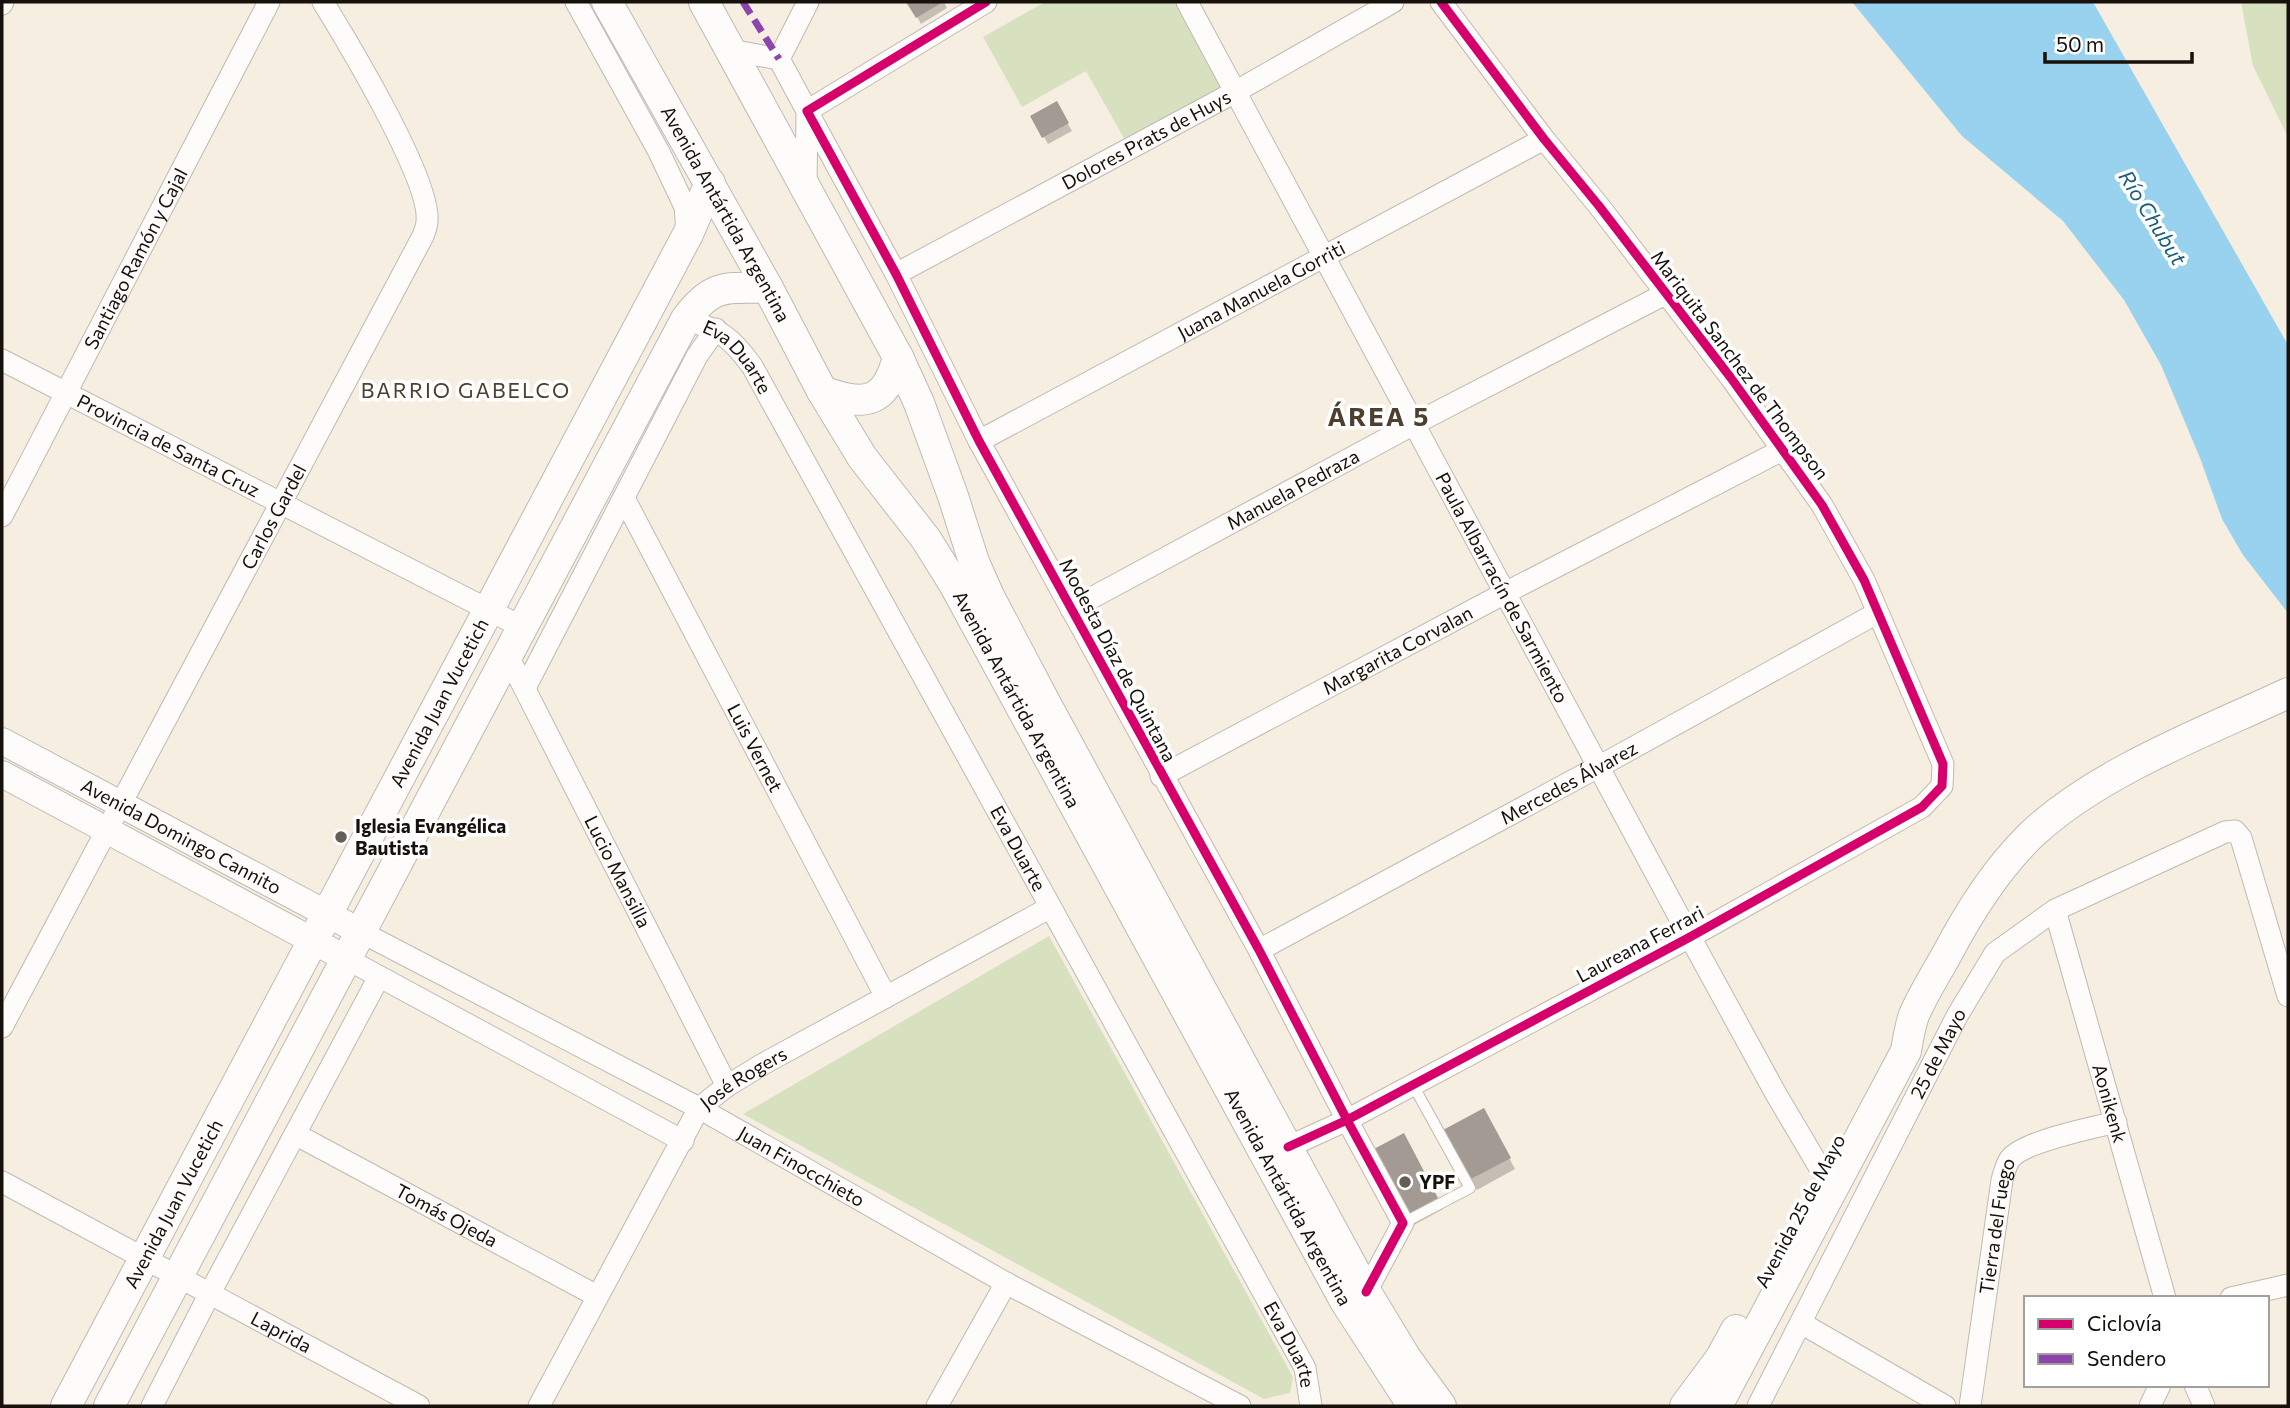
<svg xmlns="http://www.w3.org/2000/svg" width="2290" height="1408" font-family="Commissioner,sans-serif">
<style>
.green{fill:#d8e1bf}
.water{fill:#98d2ef}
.shadow{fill:#0003}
.building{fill:#a29a93}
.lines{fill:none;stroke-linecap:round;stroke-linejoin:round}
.service-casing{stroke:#c0b9b0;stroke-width:12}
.minor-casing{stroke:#c0b9b0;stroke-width:23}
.tertiary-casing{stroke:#c0b9b0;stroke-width:28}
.secondary-casing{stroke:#c0b9b0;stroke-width:32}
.service{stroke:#fefcfb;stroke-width:10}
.minor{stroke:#fefcfb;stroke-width:21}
.tertiary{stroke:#fefcfb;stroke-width:26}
.secondary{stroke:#fefcfb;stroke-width:30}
.quiet{stroke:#8e44ad;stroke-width:7;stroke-dasharray:14 7;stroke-linecap:butt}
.cycleway-casing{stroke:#fff;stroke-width:13}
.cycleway{stroke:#d6006c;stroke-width:9}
.poi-dot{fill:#655e56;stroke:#fff;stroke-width:2.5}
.labels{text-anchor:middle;stroke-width:7;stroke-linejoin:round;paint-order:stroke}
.street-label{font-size:19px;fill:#16110a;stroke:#fff}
.poi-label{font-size:19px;font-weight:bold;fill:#16110a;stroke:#fff;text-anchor:start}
.water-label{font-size:21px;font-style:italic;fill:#195c7c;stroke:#fff}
.neighbourhood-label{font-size:21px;letter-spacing:2px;fill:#4d402f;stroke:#fff}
.district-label{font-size:26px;font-weight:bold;letter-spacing:2px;fill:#4d402f;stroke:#fff}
</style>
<rect width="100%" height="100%" fill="#f7eee2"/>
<path class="green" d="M1045,2H1176L1224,87L1126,142L1086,71L1022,107L983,37Z
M2241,2H2288V137L2253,66Z
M1049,936L1293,1377L1290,1393L1264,1399L743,1114Z"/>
<path class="water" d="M1852,2H2093L2288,345V613L2243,555L2222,519L2200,458L2161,365L2124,300L2063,221L1962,136Z"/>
<path class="shadow" d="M909,2H944L947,8L921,24Z
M1056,103L1072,131L1048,144L1032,116Z
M1484,1111L1515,1169L1477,1190L1471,1179Z
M1403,1136L1443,1209L1414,1225L1408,1214Z"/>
<path class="building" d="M906,2H943L916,18Z
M1057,101L1069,123L1042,138L1030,116Z
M1484,1108L1511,1158L1469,1180L1443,1130Z
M1404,1133L1438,1198L1406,1215L1372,1150Z"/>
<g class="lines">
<defs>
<path id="service" d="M1403,1223L1470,1188L1413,1085"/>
<g id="minor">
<path d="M576,2L659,152L685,207L687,231"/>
<path d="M986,2L807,111L896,274L979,441L1259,950L1347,1120L1403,1223L1366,1292"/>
<path id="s1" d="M1187,2L1690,937L1776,1094L1821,1170"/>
<path d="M2,4L3,2"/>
<path d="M730,50L779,59L807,111L806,187"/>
<path d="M779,59L808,2"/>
<path id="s2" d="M896,274L1235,92L1393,2"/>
<path id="s3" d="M686,319C721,331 730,336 752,366L1305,1368L1311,1406"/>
<path id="s4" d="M2,360L522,627"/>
<path id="s5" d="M979,441L1544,139"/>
<path id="s6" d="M624,498L886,997"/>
<path id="s7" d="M2,516L269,2"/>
<path id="s8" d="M1071,609L1414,424L1665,294"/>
<path id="s9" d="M508,656L727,1086"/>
<path d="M525,688L697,356L716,329"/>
<path id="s10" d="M1161,776L1505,593L1784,449"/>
<path id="s11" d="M2055,910L2165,1298"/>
<path id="s12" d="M361,932L699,1108L1006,1283L1240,1406"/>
<path id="s13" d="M1259,950L1600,766L1877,613"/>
<path d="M347,959L683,1141"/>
<path id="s14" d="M2,1027L423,236C425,231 427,226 427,221C431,180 347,41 323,2"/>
<path id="s15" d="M295,1134L597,1296"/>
<path d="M1288,1147L1347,1120L1690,937L1922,807L1942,786L1943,764L1864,580L1822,505L1731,378L1599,206L1544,139L1441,2"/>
<path id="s16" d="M2,1182L419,1406"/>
<path d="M2231,1298L2288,1285"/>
<path d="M1801,1323L1945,1406"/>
<path d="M2195,1385L2204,1406"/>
<path d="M152,1406L210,1293L379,977"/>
<path id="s17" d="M539,1406L699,1108L727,1086L763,1064L1049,908"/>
<path d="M937,1406L1006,1283"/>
<path id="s18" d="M1758,1406L1957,1016L1995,953L2055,910L2225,832L2235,831L2241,838L2288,996"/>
<path id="s19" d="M1970,1406L2002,1180C2004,1174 2006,1164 2010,1159C2024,1141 2092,1128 2116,1122"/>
<path d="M2150,1406L2160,1385"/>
</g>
<g id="tertiary">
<path id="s20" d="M2,741L361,932"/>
<path d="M2,774L347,959"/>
</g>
<g id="secondary">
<path id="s21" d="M607,2L768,288L822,391L862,457L926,539L954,584L1345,1301L1413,1406"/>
<path d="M704,2L898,357L919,403L953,496L974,562L989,596L1047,706L1366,1292L1406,1358L1441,1406"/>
<path d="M822,391C865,407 886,404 898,357"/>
<path id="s22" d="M66,1406L688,234L710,183"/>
<path d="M109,1406L686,319C713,283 726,288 768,288"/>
<path d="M1685,1406L1720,1359L1736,1330"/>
<path d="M1717,1406L1906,1051C1908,1039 1910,1026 1914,1015C1923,994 1936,974 1947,954C1969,912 1995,871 2029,837C2095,773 2205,732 2288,693"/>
</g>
</defs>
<use href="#service" class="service-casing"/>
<use href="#minor" class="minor-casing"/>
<use href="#tertiary" class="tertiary-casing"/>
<use href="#secondary" class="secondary-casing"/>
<use href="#service" class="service"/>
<use href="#minor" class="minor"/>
<use href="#tertiary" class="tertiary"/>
<use href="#secondary" class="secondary"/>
<path class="quiet" d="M743,2L779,59"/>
<defs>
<path id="cycleway" d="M986,2L807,111L896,274L979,441L1259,950L1347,1120L1403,1223L1366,1292
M1288,1147L1347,1120L1690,937L1922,807L1942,786L1943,764L1864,580L1822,505L1731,378L1599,206L1544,139L1441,2"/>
</defs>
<use href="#cycleway" class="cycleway-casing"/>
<use href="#cycleway" class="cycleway"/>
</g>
<g class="poi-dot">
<circle cx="341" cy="837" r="7"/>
<circle cx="1405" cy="1182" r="7"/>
</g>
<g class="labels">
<g class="street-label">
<text dy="7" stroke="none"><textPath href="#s2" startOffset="284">Dolores Prats de Huys</textPath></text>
<text dy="7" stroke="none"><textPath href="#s21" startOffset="243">Avenida Antártida Argentina</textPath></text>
<text dy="7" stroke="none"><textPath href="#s7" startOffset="290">Santiago Ramón y Cajal</textPath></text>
<text dy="7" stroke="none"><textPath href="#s5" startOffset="320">Juana Manuela Gorriti</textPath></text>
<text dy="7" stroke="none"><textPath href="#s3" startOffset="66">Eva Duarte</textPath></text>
<text transform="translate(1740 365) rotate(53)" y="7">Mariquita Sanchez de Thompson</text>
<text dy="7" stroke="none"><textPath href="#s4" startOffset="187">Provincia de Santa Cruz</textPath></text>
<text dy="7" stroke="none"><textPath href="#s8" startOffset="252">Manuela Pedraza</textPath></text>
<text dy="7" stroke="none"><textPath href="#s14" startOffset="578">Carlos Gardel</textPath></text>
<text dy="7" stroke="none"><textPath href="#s1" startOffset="665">Paula Albarracín de Sarmiento</textPath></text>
<text dy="7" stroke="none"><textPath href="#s10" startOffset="268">Margarita Corvalan</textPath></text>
<text transform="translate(1118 660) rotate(62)" y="7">Modesta Díaz de Quintana</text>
<text dy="7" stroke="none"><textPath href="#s21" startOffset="810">Avenida Antártida Argentina</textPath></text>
<text dy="7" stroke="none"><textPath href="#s22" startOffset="796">Avenida Juan Vucetich</textPath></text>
<text dy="7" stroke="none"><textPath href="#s6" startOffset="282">Luis Vernet</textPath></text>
<text dy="7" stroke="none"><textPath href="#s13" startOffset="352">Mercedes Álvarez</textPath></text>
<text dy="7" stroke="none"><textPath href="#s20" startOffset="203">Avenida Domingo Cannito</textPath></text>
<text dy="7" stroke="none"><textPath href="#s3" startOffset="634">Eva Duarte</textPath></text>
<text dy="7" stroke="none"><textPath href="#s9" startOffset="242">Lucio Mansilla</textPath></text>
<text transform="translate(1640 944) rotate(-28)" y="7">Laureana Ferrari</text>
<text dy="7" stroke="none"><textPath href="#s18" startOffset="396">25 de Mayo</textPath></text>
<text dy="7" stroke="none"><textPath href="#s17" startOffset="392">José Rogers</textPath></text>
<text dy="7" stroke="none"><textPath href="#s11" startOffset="201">Aonikenk</textPath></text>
<text dy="7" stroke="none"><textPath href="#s12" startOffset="499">Juan Finocchieto</textPath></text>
<text dy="7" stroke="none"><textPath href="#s21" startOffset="1377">Avenida Antártida Argentina</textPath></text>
<text dy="7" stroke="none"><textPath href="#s22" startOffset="229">Avenida Juan Vucetich</textPath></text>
<text transform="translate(1800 1211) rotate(-62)" y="7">Avenida 25 de Mayo</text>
<text dy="7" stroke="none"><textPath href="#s15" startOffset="172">Tomás Ojeda</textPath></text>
<text dy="7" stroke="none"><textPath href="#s19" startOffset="182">Tierra del Fuego</textPath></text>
<text dy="7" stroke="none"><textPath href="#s16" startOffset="317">Laprida</textPath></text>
<text dy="7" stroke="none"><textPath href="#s3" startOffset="1200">Eva Duarte</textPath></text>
</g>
<g class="poi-label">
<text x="355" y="833">Iglesia Evangélica<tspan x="355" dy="22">Bautista</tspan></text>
<text x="1419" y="1189">YPF</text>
</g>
<g class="water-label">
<text transform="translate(2152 218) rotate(58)" y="7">Río Chubut</text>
</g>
<g class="neighbourhood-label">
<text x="466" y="398">BARRIO GABELCO</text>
</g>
<g class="district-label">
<text x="1379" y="426">ÁREA 5</text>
</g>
</g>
<rect width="2290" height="1408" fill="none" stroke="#16110a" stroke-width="7"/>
<rect x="2024" y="1296" width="245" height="91" fill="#ffffff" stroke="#a2a09d" stroke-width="2"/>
<rect x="2038" y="1319" width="35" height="10" fill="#d6006c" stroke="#a2a09d" stroke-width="2"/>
<text x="2087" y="1331" font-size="21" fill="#16110a">Ciclovía</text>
<rect x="2038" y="1354" width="35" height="10" fill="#8e44ad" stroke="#a2a09d" stroke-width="2"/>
<text x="2087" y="1366" font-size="21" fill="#16110a">Sendero</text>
<path d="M2045 52v10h147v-10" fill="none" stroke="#16110a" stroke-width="3.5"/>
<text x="2056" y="52" font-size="21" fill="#16110a" stroke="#ffffff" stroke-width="5" paint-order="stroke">50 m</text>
</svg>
